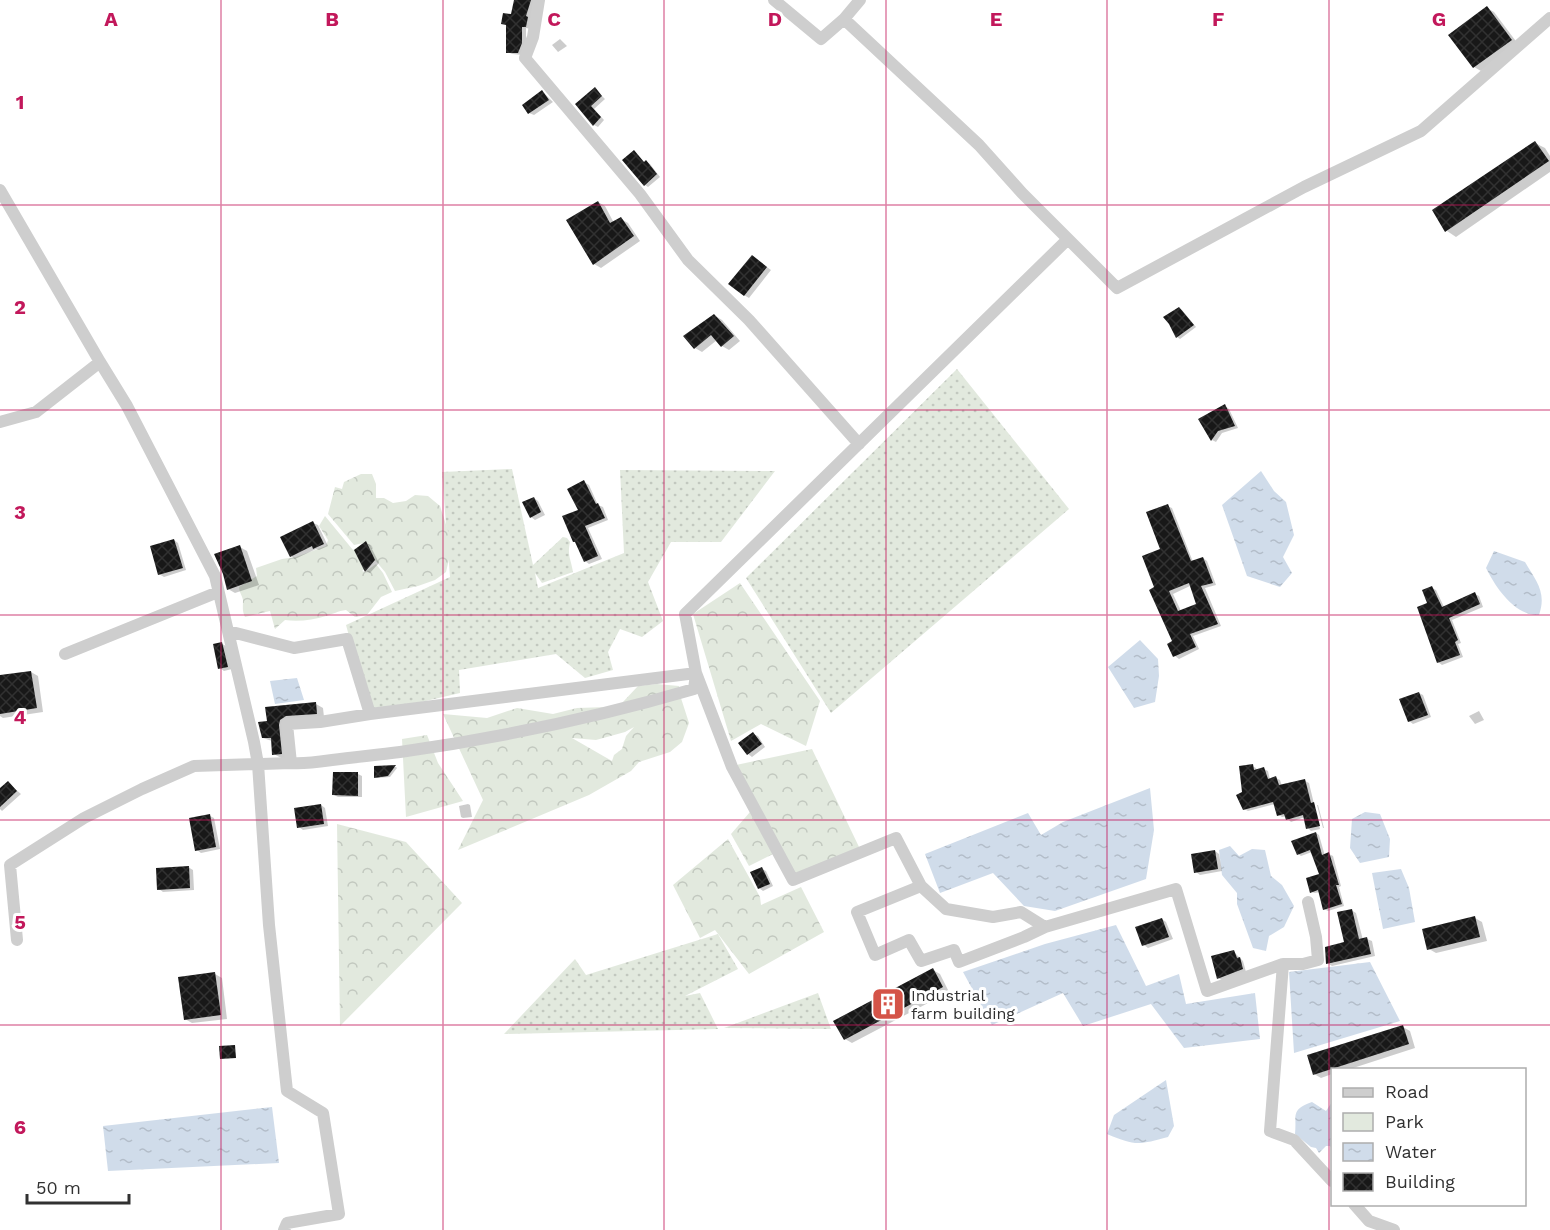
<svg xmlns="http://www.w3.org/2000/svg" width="1550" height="1230" font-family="'Work Sans',sans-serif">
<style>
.green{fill:url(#green-dots)}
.forest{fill:url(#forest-crowns);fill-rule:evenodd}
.water{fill:url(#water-ripples)}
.shadow{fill:#0003;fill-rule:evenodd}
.building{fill:url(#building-cross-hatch);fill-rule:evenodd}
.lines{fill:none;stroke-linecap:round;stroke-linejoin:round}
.street{stroke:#cecece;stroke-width:12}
.grid{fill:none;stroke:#c2185b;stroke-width:1.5;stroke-opacity:0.55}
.labels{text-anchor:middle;stroke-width:6;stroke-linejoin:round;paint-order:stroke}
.poi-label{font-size:16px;fill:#313131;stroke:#fff;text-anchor:start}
.grid-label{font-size:20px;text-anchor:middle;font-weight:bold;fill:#c2185b;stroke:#fff;stroke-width:6;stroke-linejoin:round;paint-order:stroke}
</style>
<defs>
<pattern id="green-dots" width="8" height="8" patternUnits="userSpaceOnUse" patternTransform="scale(1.5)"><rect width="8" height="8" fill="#e2e9de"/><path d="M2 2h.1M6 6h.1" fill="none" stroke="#c2c8bf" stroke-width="1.8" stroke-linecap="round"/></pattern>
<pattern id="forest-crowns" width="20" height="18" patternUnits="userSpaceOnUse" patternTransform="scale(1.5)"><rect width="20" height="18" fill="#e2e9de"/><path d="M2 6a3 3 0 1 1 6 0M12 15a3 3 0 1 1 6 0" fill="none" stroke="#c2c8bf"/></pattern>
<pattern id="water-ripples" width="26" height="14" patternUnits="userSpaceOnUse" patternTransform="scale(1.5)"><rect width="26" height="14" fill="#d0dcea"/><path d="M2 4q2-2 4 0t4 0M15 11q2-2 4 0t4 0" fill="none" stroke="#b3bdc9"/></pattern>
<pattern id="building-cross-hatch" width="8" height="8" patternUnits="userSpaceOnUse" patternTransform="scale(1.5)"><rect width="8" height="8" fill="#181818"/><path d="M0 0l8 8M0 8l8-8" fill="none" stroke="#313131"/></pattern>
</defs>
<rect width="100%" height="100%" fill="#fff"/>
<path class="green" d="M957,369L1069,509L831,713L746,578Z
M512,469L533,565L563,537L567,538L570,542C567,556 571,559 573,572L542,583L535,573L538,588L624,553L620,470L775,471L721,542H671L648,582L663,621L642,637L620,629L608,652L613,670L585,678L556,654L459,670L460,693L370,714L346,625L450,577L442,472Z
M718,934L738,969L685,996L700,993L718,1029L504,1034L575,959L586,975Z
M818,993L831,1029L724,1028Z"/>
<path class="forest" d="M361,474H372L376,484V498H384L393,503L406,501L415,495L428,496L440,506L450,537V555L446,572L435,580L418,586L395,591L385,572L375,560L362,571L365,572L376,564L383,573L392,592L381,597L367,615L355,617L346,610C338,611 333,614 326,616C313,620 298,622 285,620L275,629L270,611L245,617C242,611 243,607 243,600C242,595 239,592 239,587L257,576L256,568L282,559L296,557L326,546L328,540L319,526L325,516L353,550L364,543L354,545L328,514L335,487L342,489L344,482Z
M740,583L820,701L806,746L761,724L731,741L693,614Z
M657,684L679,686L680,695L689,723L682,742L670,752L639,762L631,771L589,795L458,850L483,800L443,714L487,718L517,708L553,714L577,708L608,707L622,703L638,686ZM634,727L626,736L622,749L614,755L612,761L572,738L596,740L625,732Z
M427,735L438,763L463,801L406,817L402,739Z
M812,749L860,849L796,877L736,765Z
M750,812L773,854L749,866L731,834Z
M337,824L406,842L462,903L340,1026Z
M728,839L760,897L761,905L801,887L824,932L749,974L715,930L700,938L673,885Z"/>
<path class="water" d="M1261,471L1274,491L1286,502L1294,535L1283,557L1292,573L1280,587L1247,576L1222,505Z
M1494,551L1525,562C1536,581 1547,592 1539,615C1515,616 1496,588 1486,568Z
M1140,640L1158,659L1159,676L1155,702L1134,708L1108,667Z
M297,678L304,700L275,704L270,681Z
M1150,788L1154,830L1146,879L1055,911L1024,906L993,873L940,893L925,854L1028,813L1041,835L1063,822Z
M1365,812L1380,814L1390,839L1389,857L1360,863L1350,848L1352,819Z
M1230,846L1239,856L1252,849L1265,850L1271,876L1282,885L1294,906L1284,927L1269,936L1266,951L1253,948L1237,904V893L1222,875L1219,850Z
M1401,869L1409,888L1415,922L1383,929L1372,873Z
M1116,925L1146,986L1179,974L1186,1004L1255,993L1260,1039L1184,1048L1151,1004L1083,1026L1063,993L992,1025L963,972L1045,944Z
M1370,962L1400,1021L1294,1053L1289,972Z
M1166,1080L1174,1126L1168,1137C1139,1145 1135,1146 1107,1134L1114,1115Z
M1312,1102L1326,1111L1332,1102V1149L1330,1146H1326L1319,1153L1316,1148L1311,1147L1295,1134C1297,1115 1290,1110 1312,1102Z
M272,1107L279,1163L108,1171L103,1126Z"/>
<path class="shadow" d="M515,0H536L531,29L526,28V46L523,55L512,54L508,52V26L503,23L513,16Z
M1487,8L1494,12L1518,44L1481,71L1474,67Z
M560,39L567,46L558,52L552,45Z
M595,89L605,99L594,109L604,120L598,127L594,125L577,104Z
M542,92L546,95L553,102L534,115L529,113Z
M1535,143L1545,148L1550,156V172L1456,237L1447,231Z
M634,152L645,163L647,162L650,164L660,177L648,187L645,185Z
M598,202L605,206L614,223L621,219L628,223L640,241L601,268L594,264Z
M756,259L771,270L749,298L744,295Z
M1179,308L1182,310L1196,327L1180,339L1177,337L1171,323Z
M714,315L722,320L740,341L729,350L722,346L717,340L702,352L695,348Z
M1225,406L1229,409L1238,428L1222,433L1216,442L1212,440Z
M584,482L589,485L598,505L603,507L608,520L588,528L602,559L589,564L585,561L580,511Z
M534,498L538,501L545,515L535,520L531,517Z
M1167,506L1172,508L1193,562L1203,558L1207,561L1216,585L1205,588L1221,626L1193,636L1199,649L1179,659L1175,656L1174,642L1156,588ZM1190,586L1198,604L1181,611L1173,594Z
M313,523L318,525L328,546L319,550L316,549L295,559L291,556Z
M174,540L178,543L186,570L164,577L159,574Z
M366,543L370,545L379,563L370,573L366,571L355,550Z
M240,547L247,551L259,585L235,593L228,589Z
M1432,588L1436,590L1444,607L1475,594L1479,596L1483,607L1452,620L1461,643L1458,644L1463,657L1442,665L1438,662L1429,604Z
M222,644L226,646L232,669L224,671L220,668Z
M31,672L38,676L43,712L3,718L0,716V677Z
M1419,693L1423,695L1431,717L1413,724L1409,721Z
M316,704L323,708L324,717L294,719L288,758H281L274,754L272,741L263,738L268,723Z
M1479,711L1484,720L1475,724L1469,716Z
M753,734L758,736L765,747L752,757L748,754Z
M1252,766L1256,768L1257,771L1264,769L1268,771L1270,780L1276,778L1280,780L1282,786L1305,781L1309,783L1320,829L1311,831L1308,828L1305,817L1291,822L1288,819L1287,816L1282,817L1279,815L1275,804L1248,811L1244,809V792Z
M376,767H396L397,768L390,777L377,778L376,777Z
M358,774L362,776V797H338L334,795Z
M8,783L21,794L2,811L0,809V790Z
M468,804L470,805L472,817L463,818L461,817L459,806Z
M321,805L325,808L328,826L303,830L299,827Z
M1317,805H1318L1324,828H1323Z
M210,816L214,818L220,849L201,853L197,850Z
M1316,833L1319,835L1325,856L1329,854L1333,856L1341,886L1339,887L1344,906L1328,911L1324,909L1320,892L1315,893L1311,892L1321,875L1312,852L1301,856L1298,854Z
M1215,851L1219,854L1222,871L1200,875L1196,872Z
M188,867L193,870L194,890L163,892L159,889Z
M762,869L766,871L773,886L763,891L759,888Z
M1351,910L1356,913L1363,940L1367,939L1372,941L1375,956L1332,966L1327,963L1346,943Z
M1475,918L1482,922L1487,941L1436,953L1429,949Z
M1162,919L1166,922L1173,939L1148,948L1144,945Z
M1234,952L1243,961L1246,972L1222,980L1218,978Z
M933,970L940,974L949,992L852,1043L845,1039Z
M215,974L222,978L227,1019L192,1023L185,1019Z
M1403,1027L1410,1031L1415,1048L1347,1070H1332V1074L1321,1078L1314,1074Z"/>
<path class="building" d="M514,0H531L526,16L528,17L526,27H522V43L518,53H506V25L501,24L503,13L511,14Z
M1487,6L1512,40L1473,68L1448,35Z
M595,87L602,96L591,106L601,117L593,126L575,104Z
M542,90L549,100L528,114L522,105Z
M1535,141L1549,161L1445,232L1432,210Z
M634,150L644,162L646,160L657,174L644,186L622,160Z
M598,201L610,223L621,217L634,236L593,265L566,220Z
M752,255L767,267L744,296L728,284Z
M1179,307L1194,325L1176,338L1169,324L1163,317Z
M714,314L734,336L721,347L711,335L694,349L683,336Z
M1225,404L1235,426L1218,431L1211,441L1198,419Z
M584,480L596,504L598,503L605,518L585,526L598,556L584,562L575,542H573L562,516L578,510L567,489Z
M534,497L541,512L530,518L522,502Z
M1168,504L1191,561L1203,557L1213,583L1201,586L1218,624L1190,634L1196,647L1173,657L1167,644L1172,641L1149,590L1154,587L1142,556L1160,549L1146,512ZM1189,583L1196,604L1178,611L1169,591Z
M313,521L324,544L313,549L312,546L290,557L280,537Z
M174,539L183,568L158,575L150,546Z
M366,541L375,560L365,572L354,550Z
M240,545L252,581L227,590L223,574L214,554Z
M1432,586L1442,607L1475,592L1480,604L1449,618L1458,640L1455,642L1460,655L1437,663L1417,607L1427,603L1422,590Z
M222,642L228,667L218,669L213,644Z
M31,671L37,708L0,714V675Z
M1419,692L1428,715L1408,722L1399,699Z
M316,702L317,714L286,716L280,720L279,725L282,754L272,755L271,738H262L258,722L267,721L265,707Z
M753,732L762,744L747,755L738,743Z
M1253,764L1254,770L1264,767L1268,779L1276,776L1279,785L1305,779L1311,803L1314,802L1320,826L1306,829L1303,815L1286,820L1284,814L1277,816L1273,802L1243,810L1236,795L1242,792L1239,766Z
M396,765L388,776L374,778V766Z
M333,772H358V796L332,795Z
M8,781L17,791L0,807V788Z
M321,804L324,824L297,828L294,808Z
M210,814L216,847L195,851L189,818Z
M1316,832L1322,855L1329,852L1339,885H1336L1342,904L1323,910L1318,890L1310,893L1306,878L1319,874L1310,850L1297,855L1291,841Z
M1215,850L1218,869L1194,873L1191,854Z
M189,866L190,888L157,890L156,868Z
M762,867L770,884L758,889L750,872Z
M1352,909L1359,939L1367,937L1371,954L1326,964L1325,947L1344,942L1337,912Z
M1475,916L1480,937L1427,950L1422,929Z
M1162,918L1169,937L1142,946L1135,927Z
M1234,950L1237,958L1240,957L1243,969L1217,979L1211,956Z
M933,968L943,987L844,1040L833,1021Z
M215,972L221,1015L184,1020L178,977Z
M1403,1025L1409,1044L1313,1075L1307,1055Z
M235,1045L236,1058L220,1059L219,1046Z"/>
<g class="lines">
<path class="street" d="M539,0L533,37L525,58L640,194L688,260L749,320L859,444
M774,0L821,39L844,19
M860,0L844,19L979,145L1022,193L1068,239
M0,190L100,362L127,406L215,576L254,742L258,764L269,925L287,1091L323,1113L339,1214L287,1223L284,1230
M0,422L36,412L100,362
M228,631L294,648L347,639L370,714
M65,654L218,592
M696,673L732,767L793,880L896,838L921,886L857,912L875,955L909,940L921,961L954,950L959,962L1024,937L1045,927L1176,889L1207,991L1283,964L1270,1131L1294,1140L1332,1181
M291,763C305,764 318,762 332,760C355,757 377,755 400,752C499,738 598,717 694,689L696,674
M921,886L946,909L993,917L1021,912L1045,927
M17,940L10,865L84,818L142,789L194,766L291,763L287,724L320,722L370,714L696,673L685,614L1068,239L1117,288L1304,187L1421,131L1550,18
M1283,964H1303L1318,960L1316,937L1308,902
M1354,1204L1369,1221L1394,1230"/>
</g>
<path class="grid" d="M221,0V1230M443,0V1230M664,0V1230M886,0V1230M1107,0V1230M1329,0V1230M0,205H1550M0,410H1550M0,615H1550M0,820H1550M0,1025H1550"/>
<defs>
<symbol id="building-square" viewBox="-11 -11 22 22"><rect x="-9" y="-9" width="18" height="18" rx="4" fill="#d45448" stroke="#fff"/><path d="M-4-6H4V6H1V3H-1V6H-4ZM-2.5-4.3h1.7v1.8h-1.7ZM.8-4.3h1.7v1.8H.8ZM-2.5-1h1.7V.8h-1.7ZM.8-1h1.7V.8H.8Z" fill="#fff"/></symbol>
</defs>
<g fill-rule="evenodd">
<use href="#building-square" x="869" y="985" width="38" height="38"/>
</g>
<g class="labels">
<g class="poi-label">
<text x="911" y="1001">Industrial<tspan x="911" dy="18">farm building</tspan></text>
</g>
</g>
<g class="grid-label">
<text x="111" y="26">A</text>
<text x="332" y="26">B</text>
<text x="554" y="26">C</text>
<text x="775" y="26">D</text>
<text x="996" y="26">E</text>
<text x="1218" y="26">F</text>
<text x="1439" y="26">G</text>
<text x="20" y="109">1</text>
<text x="20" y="314">2</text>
<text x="20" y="519">3</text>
<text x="20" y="724">4</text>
<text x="20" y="929">5</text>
<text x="20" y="1134">6</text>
</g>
<rect x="1331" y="1068" width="195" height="138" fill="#ffffff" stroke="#adadad" stroke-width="1.5"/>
<rect x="1343" y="1088" width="30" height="9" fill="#cecece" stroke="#adadad" stroke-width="1.5"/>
<text x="1385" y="1098" font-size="18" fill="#313131">Road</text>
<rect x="1343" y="1113" width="30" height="18" fill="#e2e9de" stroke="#adadad" stroke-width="1.5"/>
<text x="1385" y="1128" font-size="18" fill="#313131">Park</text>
<rect x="1343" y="1143" width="30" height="18" fill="url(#water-ripples)" stroke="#adadad" stroke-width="1.5"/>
<text x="1385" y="1158" font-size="18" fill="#313131">Water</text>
<rect x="1343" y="1173" width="30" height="18" fill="url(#building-cross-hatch)" stroke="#adadad" stroke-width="1.5"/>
<text x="1385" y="1188" font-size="18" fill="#313131">Building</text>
<path d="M27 1194v9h102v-9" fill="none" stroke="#313131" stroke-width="3"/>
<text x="36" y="1194" font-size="18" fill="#313131" stroke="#ffffff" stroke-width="4.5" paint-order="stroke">50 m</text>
</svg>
